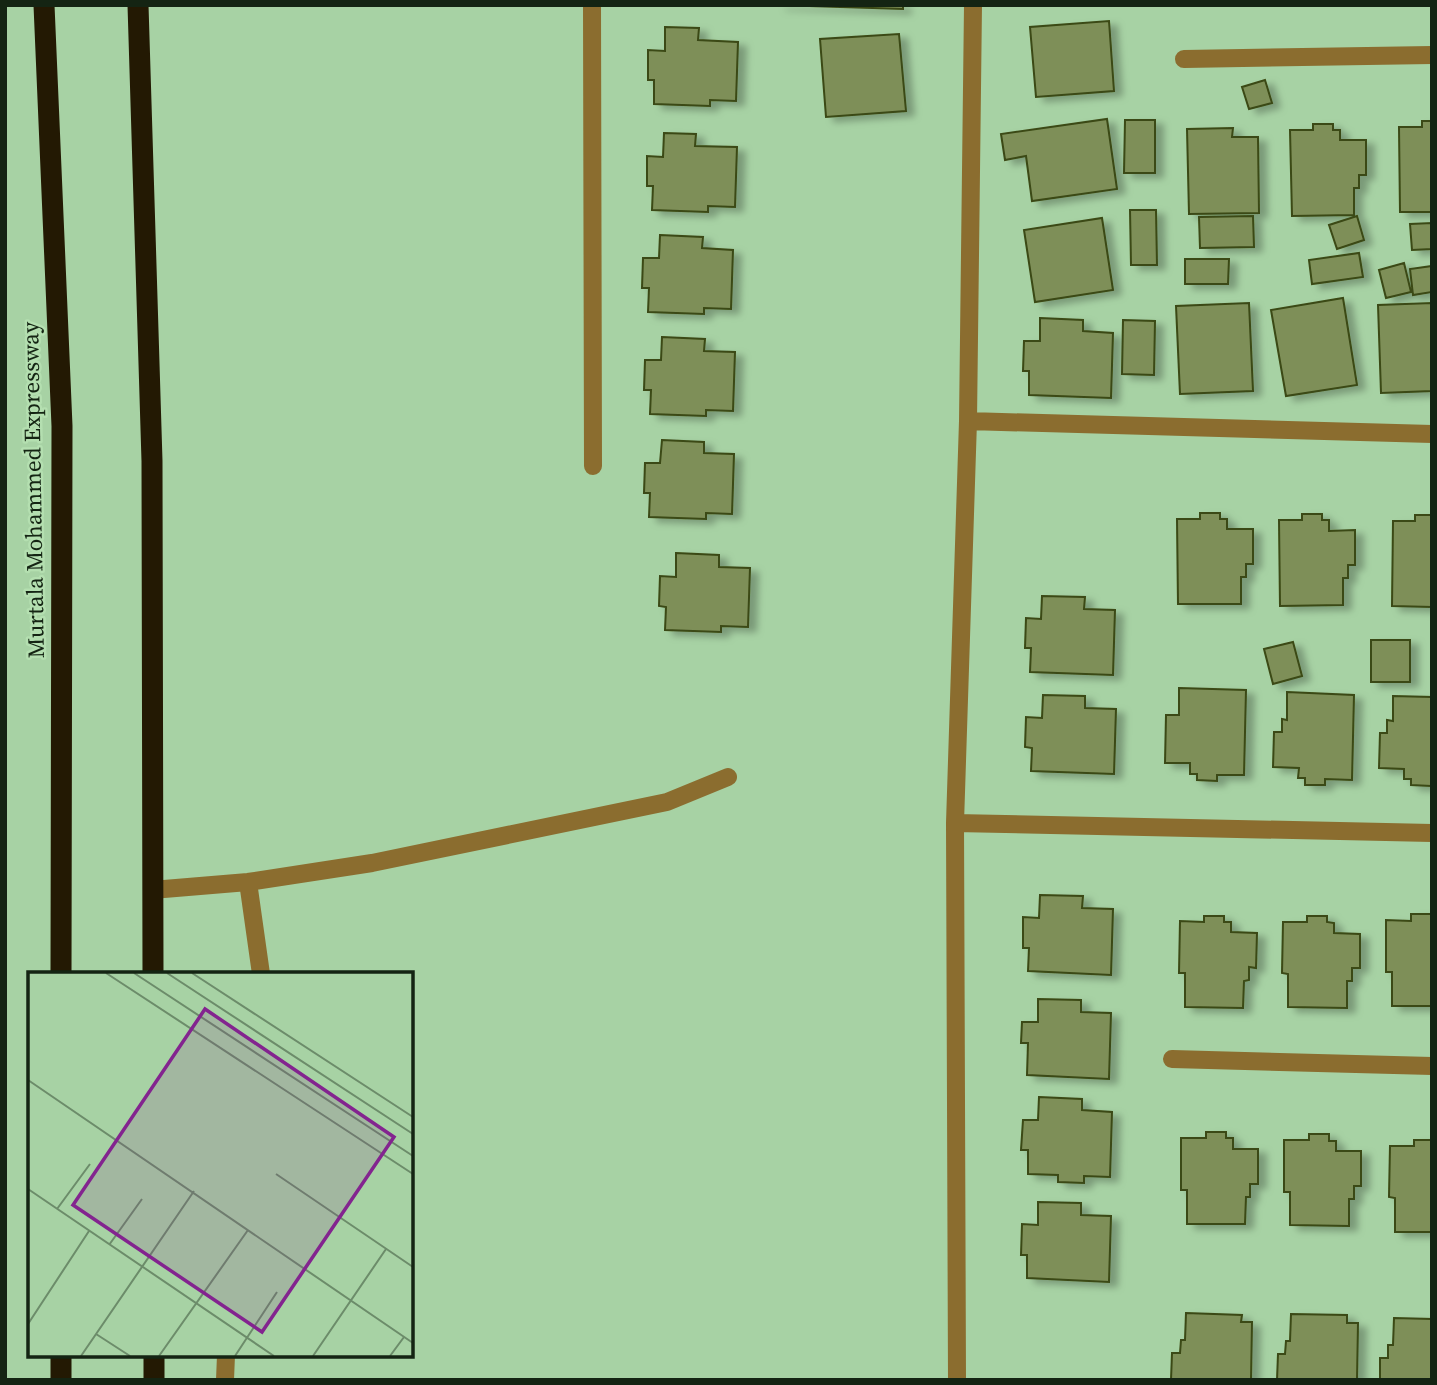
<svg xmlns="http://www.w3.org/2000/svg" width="1437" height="1385" font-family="'Source Serif 4',serif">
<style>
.building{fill:#7e8f59;stroke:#3b4914;stroke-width:2;filter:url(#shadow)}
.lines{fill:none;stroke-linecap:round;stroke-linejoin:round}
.minor{stroke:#8b6d2f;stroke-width:18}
.highway{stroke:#231903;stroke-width:21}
.labels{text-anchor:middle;stroke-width:5;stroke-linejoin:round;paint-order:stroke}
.street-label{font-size:23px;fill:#142413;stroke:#b4dfb0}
.inset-road{fill:none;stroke:#6c8c6a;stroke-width:2}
.view{fill:#83248f;fill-opacity:0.15;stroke:#83248f;stroke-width:3.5}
.inset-edge{fill:none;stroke:#142413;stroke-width:3.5}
</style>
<defs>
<filter id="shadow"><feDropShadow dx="8" dy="4.5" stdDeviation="3.5" flood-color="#0004"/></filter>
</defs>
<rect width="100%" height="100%" fill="#a7d2a4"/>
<path class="building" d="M777,5H903V9Z
M1109,21L1114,91L1036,97L1030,27Z
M665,27L699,28L698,40L738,42L736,101L710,100V106L654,104V80H648V50L665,51Z
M899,34L906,111L826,117L820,39Z
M1265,80L1272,103L1249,109L1242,87Z
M1107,119L1117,189L1032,201L1026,156L1005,160L1001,134Z
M1125,120H1155V173H1124Z
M1422,121H1432V212H1400L1399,127H1422Z
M1313,124H1333V130H1340V140H1366V175H1359V188H1354V215L1292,216L1290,130H1313Z
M1233,128L1232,137H1258L1259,213L1189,214L1187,129Z
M664,133L696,134L695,146L737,147L735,207L708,206V212L652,210L653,186H647V156L663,157Z
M1130,210H1156L1157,265H1131Z
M1253,216L1254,247L1200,248L1199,217Z
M1357,216L1364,240L1337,249L1329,225Z
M1102,218L1113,290L1035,302L1024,230Z
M1432,223V249L1412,250L1410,224Z
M660,235L703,237L702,248L733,250L731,309L704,308V314L648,312L649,288H642L643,258H659Z
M1359,253L1363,277L1312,284L1309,260Z
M1185,259H1229L1228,284H1185Z
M1404,263L1411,292L1386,298L1379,270Z
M1432,266V292L1413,295L1410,269Z
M1343,298L1357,385L1286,396L1271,310Z
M1249,303L1253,391L1180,394L1176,306Z
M1432,303V391L1381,393L1378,305Z
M1040,318L1083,320V331L1113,333L1111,398L1029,395V371H1023L1024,341H1040Z
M1123,320L1155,321L1154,375L1122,374Z
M662,337L705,339L704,351L735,352L733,411L706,410V416L650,414L651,390H644L645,360H661Z
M662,440L704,442V453L734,454L732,514L706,513V519L649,517L650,493H644L645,463H660Z
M1200,513H1220V519H1227V529H1253V564H1246V577H1241V604H1178L1177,519H1200Z
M1302,514H1322V520H1329V531L1355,530V565H1348V578H1343V605L1280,606L1279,520H1302Z
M1415,515H1432V607L1392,606L1393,521H1415Z
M676,553L719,555V567L750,568L748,627L721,626V632L665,630L666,607L659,606L660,576L676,577Z
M1042,596L1085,597L1084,609L1115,610L1113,675L1030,672L1031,648H1025L1026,618L1041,619Z
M1371,640H1410V682H1371Z
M1293,642L1302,676L1273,684L1264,649Z
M1179,688L1246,690L1244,775H1217V781L1197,780V774H1190V763H1165L1166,715H1179Z
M1287,692L1354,695L1352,780L1325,779V785H1305V778H1298L1299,768L1273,767L1274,732H1282V719L1287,720Z
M1043,695L1085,696V708L1116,709L1114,774L1031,771L1032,748L1025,747L1026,717L1042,718Z
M1393,696L1432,697L1431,786L1411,785V779H1404V769L1379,768L1380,733H1387V720L1393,721Z
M1040,895L1083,896L1082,908L1113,909L1111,975L1028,971L1029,948H1023V917L1039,918Z
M1411,914H1431L1432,1006H1392V972H1386V920L1411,921Z
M1204,916H1224V922H1231V932L1257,933L1256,968L1249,967V980L1244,981L1243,1008L1185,1007V973H1179L1180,921L1204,922Z
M1307,916H1327V922L1334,923V933L1360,934V968H1352V981H1347V1008L1288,1007V974L1282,973L1283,922H1307Z
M1038,999L1081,1000V1012L1111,1013L1109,1079L1027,1075L1028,1043H1021L1022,1022H1038Z
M1039,1097L1082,1099V1110L1112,1112L1110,1177L1084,1176V1183L1058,1182V1175L1028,1174V1150H1021L1023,1120H1038Z
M1206,1132H1226V1138H1233V1149H1258V1184H1250V1197H1246L1245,1224H1187V1190H1181V1138H1206Z
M1309,1134H1329V1141H1336V1151H1361V1186H1354V1199H1349V1226L1290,1225V1192H1284V1140H1309Z
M1414,1140H1432V1232H1395V1198L1389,1197L1390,1146H1414Z
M1038,1202L1081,1203V1215L1111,1216L1109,1282L1027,1278V1255H1021L1022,1224L1038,1225Z
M1186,1313L1242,1315L1241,1322H1252L1251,1380H1171L1172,1353H1180L1181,1340H1185Z
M1291,1314L1347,1315V1323H1358L1357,1380H1277L1278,1354H1285L1286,1341H1290Z
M1394,1318L1432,1319V1380H1380V1358H1388V1345H1393Z"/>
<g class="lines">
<path class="minor" d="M592,5L593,466
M1184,59L1432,55
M968,421L1432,434
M955,823L1432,833
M248,882L261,974
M152,890L248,882L372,863L667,802L728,777
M1172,1059L1432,1066
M225,1380L226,1355
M957,1380L955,823L968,421L973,5"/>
<path class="highway" d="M44,5L62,426L61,974
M138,5L152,461L153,974
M154,1355V1380
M61,1380V1355"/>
</g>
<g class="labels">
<g class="street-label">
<text transform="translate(33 490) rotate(-91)" y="8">Murtala Mohammed Expressway</text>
</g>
</g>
<g transform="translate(28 972)">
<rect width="385" height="385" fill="#a7d2a4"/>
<path class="inset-road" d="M78,1L385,202M106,1L385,184M139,1L385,162M164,1L385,145M0,108L385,371M248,202L385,295M0,217L246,384M29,237L62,192M81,273L114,227M0,352L61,259M68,362L102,384M53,384L166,219M131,384L220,258M207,384L249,320M285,384L358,277M362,384L376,365"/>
<path class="view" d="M177,37L366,165L234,360L45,233Z"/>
<rect width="385" height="385" class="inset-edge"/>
</g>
<rect width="1437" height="1385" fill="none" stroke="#142413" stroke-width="14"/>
</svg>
